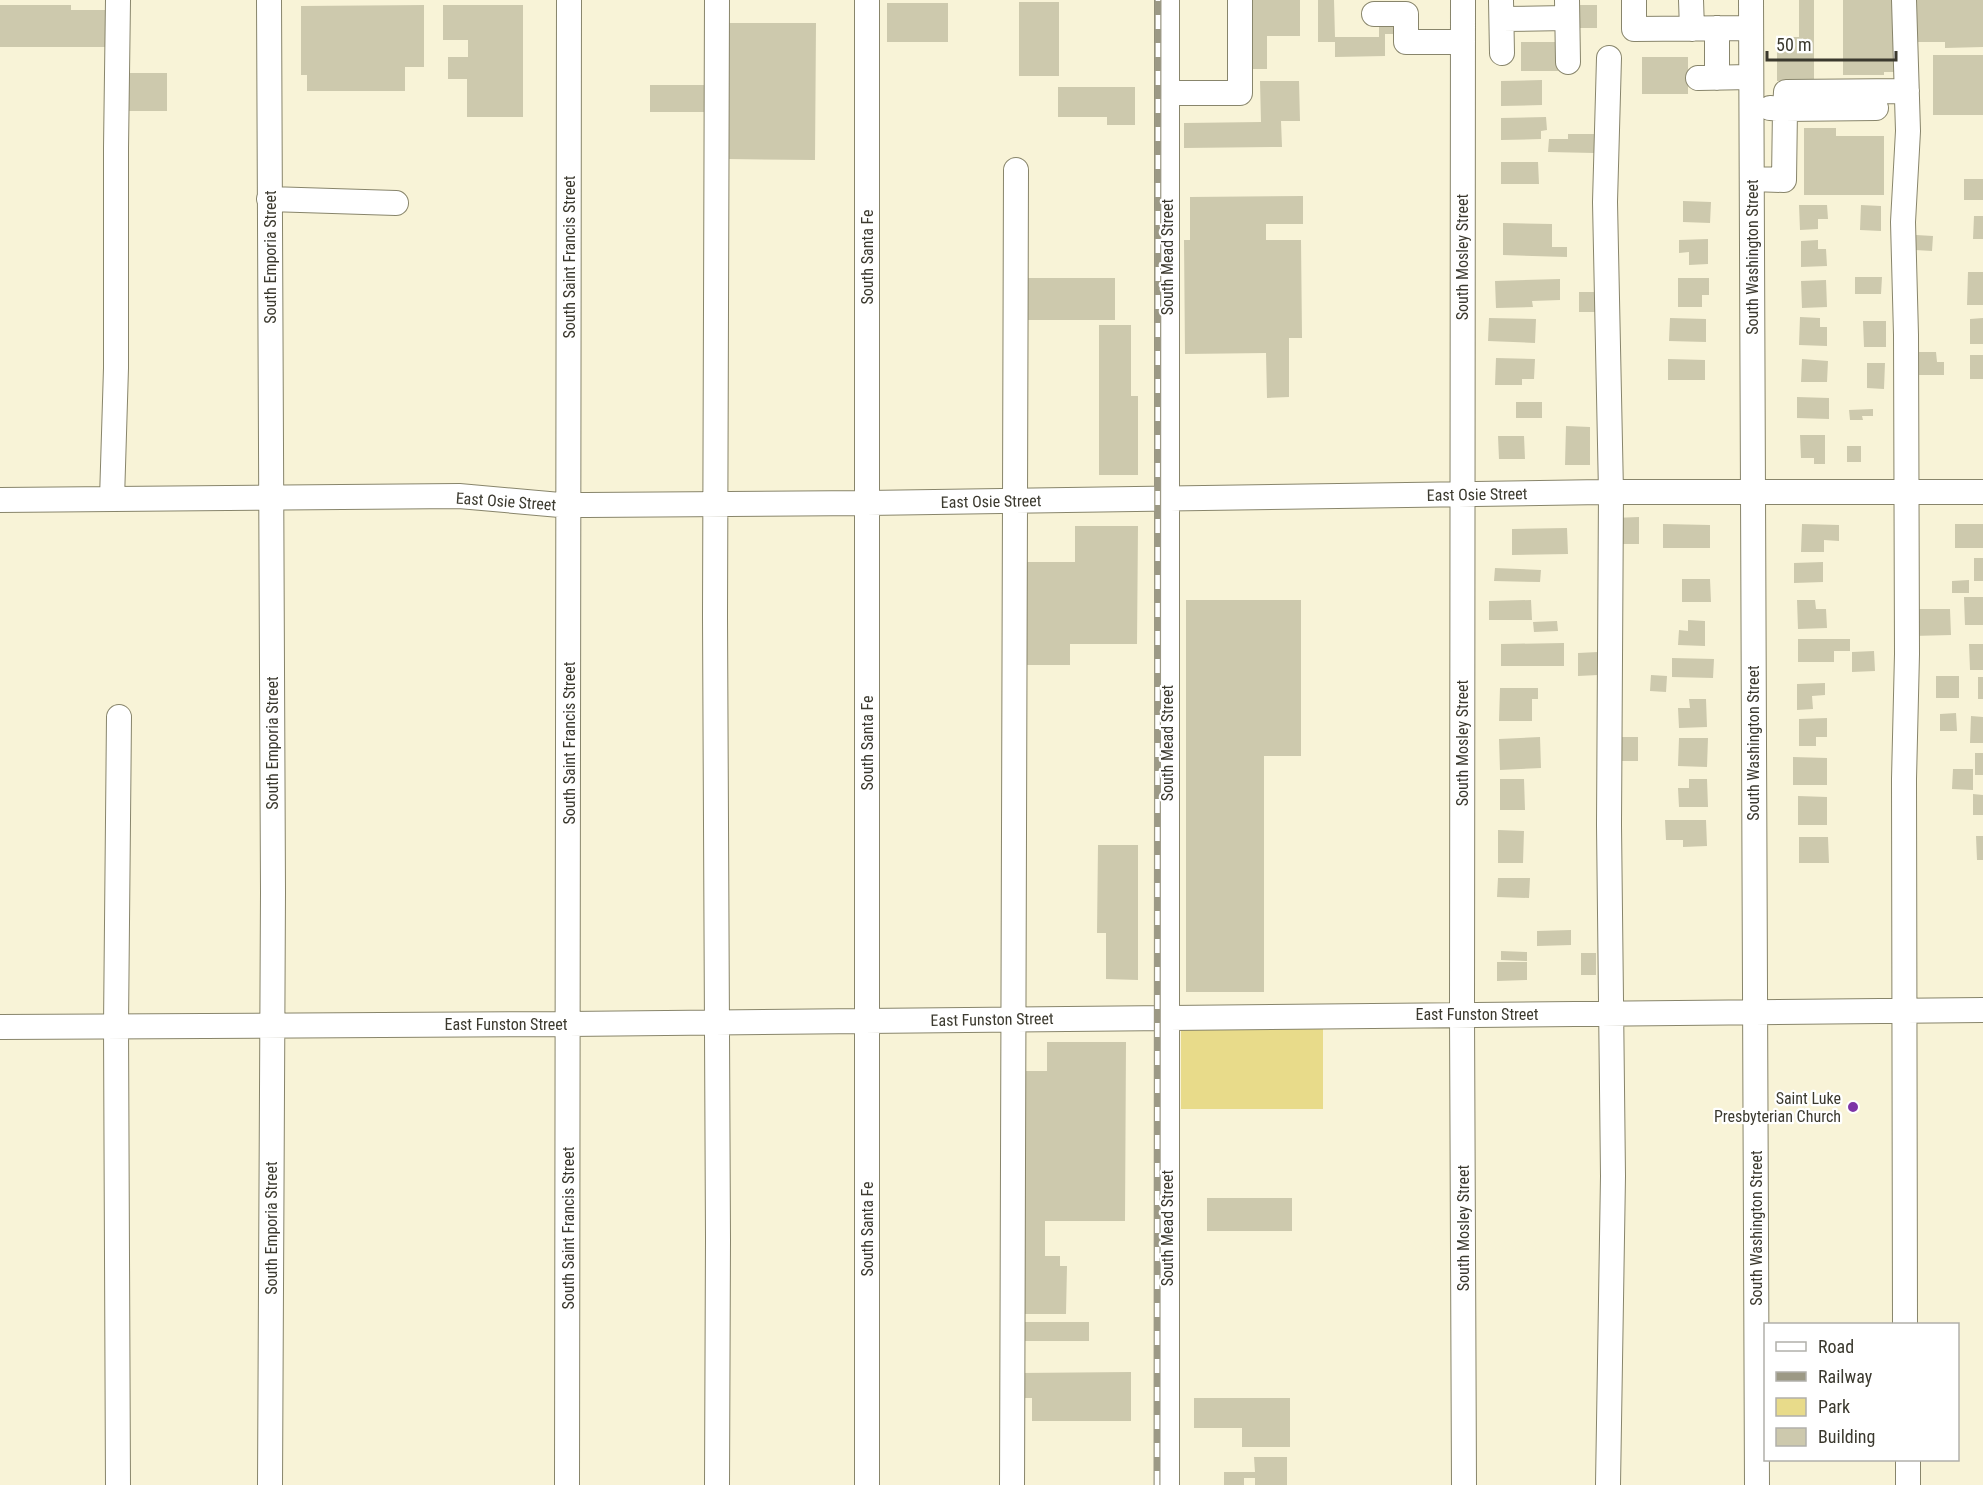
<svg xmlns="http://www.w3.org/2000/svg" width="1983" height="1485" font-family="'Roboto Condensed',sans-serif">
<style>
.green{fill:#e8db8a}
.building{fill:#cdc9ad}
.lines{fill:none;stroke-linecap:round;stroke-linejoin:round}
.minor-casing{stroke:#88856b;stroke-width:26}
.minor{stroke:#fff;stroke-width:24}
.rail-casing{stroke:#9c9985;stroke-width:7}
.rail{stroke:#fff;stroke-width:4.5;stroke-dasharray:14;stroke-linecap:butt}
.poi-dot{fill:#7d34a7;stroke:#fff;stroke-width:2}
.labels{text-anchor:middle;stroke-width:4.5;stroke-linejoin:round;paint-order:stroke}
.street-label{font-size:16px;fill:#3b392e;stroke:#fff}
.poi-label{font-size:16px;fill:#3b392e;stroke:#fff;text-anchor:end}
</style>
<rect width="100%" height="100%" fill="#f8f3d7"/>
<path class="green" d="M1181,1028H1323V1109H1181Z"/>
<path class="building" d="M1253,0H1300V36H1267V69H1253Z
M1318,0H1334L1335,37H1379V23H1394V34H1385V56L1335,57V42H1318Z
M1799,0H1814V81H1777V37H1799Z
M1843,0H1896V72H1884V75H1843Z
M1912,0H1983V47L1945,48V42H1912Z
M1019,2H1059V76H1019Z
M887,3H948V42H887Z
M0,5H71V10H109V47H0Z
M424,5V67H405V91H307V75H301V6Z
M443,5H523V117H467V79H448V57H468V40H443Z
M1579,5H1597V28H1580Z
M729,23H816L815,160L729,159Z
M1521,42H1557L1558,71H1521Z
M1933,55H1983V115H1933Z
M1642,57H1688V94H1642Z
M123,73H167V111H123Z
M1542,80V105L1501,106V81Z
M1260,81H1299L1300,121H1281L1282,147L1184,148V123L1261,122Z
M650,85H705V112H650Z
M1058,87H1135V125H1107V117H1058Z
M1546,117L1547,130L1541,131V139L1501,140V118Z
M1804,128H1836V136H1884V195H1804Z
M1568,134H1594V153L1548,152L1549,139H1568Z
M1501,162H1538L1539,184H1501Z
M1964,179H1983V200H1964Z
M1303,196V224H1266V240H1301L1302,338H1289V397L1267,398L1266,353L1185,354L1184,240H1190V197Z
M1683,201L1711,202L1710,223L1683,222Z
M1799,205H1827L1828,219H1818V229L1800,230Z
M1861,205L1881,206V231L1860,230Z
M1974,216H1983V239H1973Z
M1503,223L1552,224V247H1567V257L1503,255Z
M1916,235L1933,236L1932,251L1915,250Z
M1708,239V264L1689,265V252L1679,253V240Z
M1818,240V249H1826L1827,266L1801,267V241Z
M1968,272H1983V305H1967Z
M1855,277H1882L1881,294H1855Z
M1020,278H1115V320H1020Z
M1678,278H1709V295H1702V307H1678Z
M1560,279V300L1532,301L1533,307L1496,308L1495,281Z
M1826,280L1827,307L1802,308L1801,281Z
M1579,292H1596V312H1579Z
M1800,317L1820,318V327H1827V346L1799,345Z
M1489,318L1536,319L1535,343L1488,341Z
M1670,318L1706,319V342L1669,341Z
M1983,318V344H1970V319Z
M1863,321H1886V347H1864Z
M1099,325H1131V396H1138V475H1099Z
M1917,352H1936L1937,362H1944V375H1918Z
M1970,355H1983V379H1970Z
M1496,358L1535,359L1534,379H1522V385H1495Z
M1668,359L1705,360V380H1668Z
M1802,359L1828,361L1827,382H1801Z
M1867,363H1885L1884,389L1867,388Z
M1797,397L1829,398V419L1797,418Z
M1516,402H1542V418H1516Z
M1873,409V416H1862L1863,420H1850L1849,410Z
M1566,426L1590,427V465H1565Z
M1800,435H1825V464H1814V458H1801Z
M1498,436H1524L1525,459H1499Z
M1847,446H1861V462H1847Z
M1639,517V544H1614L1613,518Z
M1663,524L1710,525V548H1663Z
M1802,524L1839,525V541L1824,540V552H1801Z
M1955,524H1983V548H1955Z
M1075,526H1138L1137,644H1070V665H1020V562H1075Z
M1567,528L1568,554L1512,555V529Z
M1974,558H1983V581H1974Z
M1823,562V582L1794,583V563Z
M1495,568L1541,570L1540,582L1494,581Z
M1682,579H1710L1711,602H1682Z
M1969,580V593H1952V581Z
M1964,597H1983V625H1965Z
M1186,600H1301V756H1264V992H1186Z
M1531,600L1532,620H1489V601Z
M1797,600H1815L1816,609H1826L1827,628L1798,629Z
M1912,609H1950L1951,635L1913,636Z
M1688,620L1705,621V646L1678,645L1679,630L1688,631Z
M1557,621L1558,631L1534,632L1533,622Z
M1798,639H1850V651H1834V662H1798Z
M1564,643V666H1501V644Z
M1969,644H1983V670H1970Z
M1874,651L1875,671L1852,672V652Z
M1598,652V675L1578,676V653Z
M1672,658L1714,659L1713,678L1672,677Z
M1651,675L1667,676L1666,692L1650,691Z
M1936,676H1959V698H1936Z
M1978,677H1983V699H1978Z
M1825,683V695L1812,696L1813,709L1797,710V684Z
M1500,688H1538V699H1532V721H1499Z
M1689,699H1706L1707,727L1679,728L1678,708H1690Z
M1956,713L1957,731H1940V714Z
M1971,716L1983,717V743H1970Z
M1827,718V737H1816V746H1799V719Z
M1540,737L1541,768L1500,770L1499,739Z
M1616,737H1638V761H1616Z
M1679,738H1708L1707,767L1678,766Z
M1975,753H1983V775H1975Z
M1793,757L1827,758V785H1793Z
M1953,769H1973V790L1952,789Z
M1500,779H1524L1525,810H1500Z
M1689,779H1707L1708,807H1679L1678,788H1689Z
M1973,794L1983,795V815H1973Z
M1798,796L1827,797V825H1798Z
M1665,820H1706L1707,846L1683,847V840H1666Z
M1498,830L1524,831L1523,863H1498Z
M1976,836H1983V860H1977Z
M1799,837H1828L1829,863H1799Z
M1098,845H1138V980L1106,979V933H1097Z
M1498,878H1530L1529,898L1497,897Z
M1571,930V945L1537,946V931Z
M1501,951L1527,952V961L1501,960Z
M1581,953H1596V975H1581Z
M1497,962H1527V980L1497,981Z
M1047,1042H1126L1125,1221H1045V1256H1060V1266H1067L1066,1314H1020V1071H1047Z
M1207,1198H1292V1231H1207Z
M1020,1322H1089V1341H1020Z
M1131,1372V1421H1032V1398H1019V1373Z
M1194,1398H1290V1447H1242V1428H1194Z
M1254,1457H1287V1485H1255V1478H1244V1485H1224V1472H1255Z"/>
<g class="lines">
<defs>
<path id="minor" d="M269,0L273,892L270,1485
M717,0L715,617L718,1239L717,1485
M867,0V1485
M1463,0L1462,1014L1464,1485
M1501,0L1502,53
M1567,0L1568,62
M1634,0V29L1751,28
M1691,0L1692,29
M1751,0L1757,1485
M1904,0L1908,131L1903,222L1906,335L1907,654L1904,779L1905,1324
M1374,14H1406V42H1463
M1502,19L1567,18
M1717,28V78
M1698,78L1751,77
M1167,93H1240V0
M1770,108L1785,109L1786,92L1907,91
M1752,179L1784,180L1785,109L1876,108
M269,199L396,203
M112,499L116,368V148L118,0
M0,500L459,496L560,505H586L867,503L1603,492H1983
M0,1027L568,1024L1983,1010
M118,1485L116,1026L119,717
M567,1485L569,0
M1012,1485C1014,1047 1012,609 1016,170
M1167,1485V0
M1608,1485L1613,1176L1609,825L1611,492L1605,202L1609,58
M1908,1485V1460"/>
</defs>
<use href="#minor" class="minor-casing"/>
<use href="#minor" class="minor"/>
<defs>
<path id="rail" d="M1157,1485L1158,0"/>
</defs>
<use href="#rail" class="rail-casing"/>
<use href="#rail" class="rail"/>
</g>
<circle class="poi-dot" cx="1853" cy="1107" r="6"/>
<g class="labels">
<g class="street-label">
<text transform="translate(270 257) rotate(-90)" y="6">South Emporia Street</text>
<text transform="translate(569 257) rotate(-90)" y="6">South Saint Francis Street</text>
<text transform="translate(867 257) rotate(-90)" y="6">South Santa Fe</text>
<text transform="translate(1167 257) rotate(-90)" y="6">South Mead Street</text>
<text transform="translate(1462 257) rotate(-90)" y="6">South Mosley Street</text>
<text transform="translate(1752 257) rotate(-90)" y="6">South Washington Street</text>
<text transform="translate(1477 494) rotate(-1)" y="6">East Osie Street</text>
<text transform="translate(506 501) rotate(4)" y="6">East Osie Street</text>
<text transform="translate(991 501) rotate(-1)" y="6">East Osie Street</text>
<text transform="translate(272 743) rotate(-90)" y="6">South Emporia Street</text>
<text transform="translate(569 743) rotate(-90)" y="6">South Saint Francis Street</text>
<text transform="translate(867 743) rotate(-90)" y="6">South Santa Fe</text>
<text transform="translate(1167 743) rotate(-90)" y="6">South Mead Street</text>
<text transform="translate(1462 743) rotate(-90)" y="6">South Mosley Street</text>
<text transform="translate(1753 743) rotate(-90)" y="6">South Washington Street</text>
<text x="1477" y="1020">East Funston Street</text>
<text transform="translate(992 1019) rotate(-1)" y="6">East Funston Street</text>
<text x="506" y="1030">East Funston Street</text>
<text transform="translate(271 1228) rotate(-90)" y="6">South Emporia Street</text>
<text transform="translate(568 1228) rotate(-90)" y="6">South Saint Francis Street</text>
<text transform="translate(1167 1228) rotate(-90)" y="6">South Mead Street</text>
<text transform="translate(1463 1228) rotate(-90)" y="6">South Mosley Street</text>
<text transform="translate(1756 1228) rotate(-90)" y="6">South Washington Street</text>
<text transform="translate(867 1229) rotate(-90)" y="6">South Santa Fe</text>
</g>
<g class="poi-label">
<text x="1841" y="1104">Saint Luke<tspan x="1841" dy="18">Presbyterian Church</tspan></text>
</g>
</g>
<rect x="1764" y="1323" width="195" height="138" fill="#ffffff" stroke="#b1b0ab" stroke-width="1.5"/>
<rect x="1776" y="1342" width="30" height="9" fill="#ffffff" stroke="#b1b0ab" stroke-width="1.5"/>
<text x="1818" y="1353" font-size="18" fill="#3b392e">Road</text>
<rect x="1776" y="1372" width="30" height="9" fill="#9c9985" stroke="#b1b0ab" stroke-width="1.5"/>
<text x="1818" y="1383" font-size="18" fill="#3b392e">Railway</text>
<rect x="1776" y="1398" width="30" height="18" fill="#e8db8a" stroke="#b1b0ab" stroke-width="1.5"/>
<text x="1818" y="1413" font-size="18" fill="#3b392e">Park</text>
<rect x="1776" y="1428" width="30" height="18" fill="#cdc9ad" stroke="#b1b0ab" stroke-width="1.5"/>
<text x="1818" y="1443" font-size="18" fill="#3b392e">Building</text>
<path d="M1767 51v9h129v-9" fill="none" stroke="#3b392e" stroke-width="3"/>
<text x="1776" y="51" font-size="18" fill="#3b392e" stroke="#ffffff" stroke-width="4.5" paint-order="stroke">50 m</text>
</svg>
